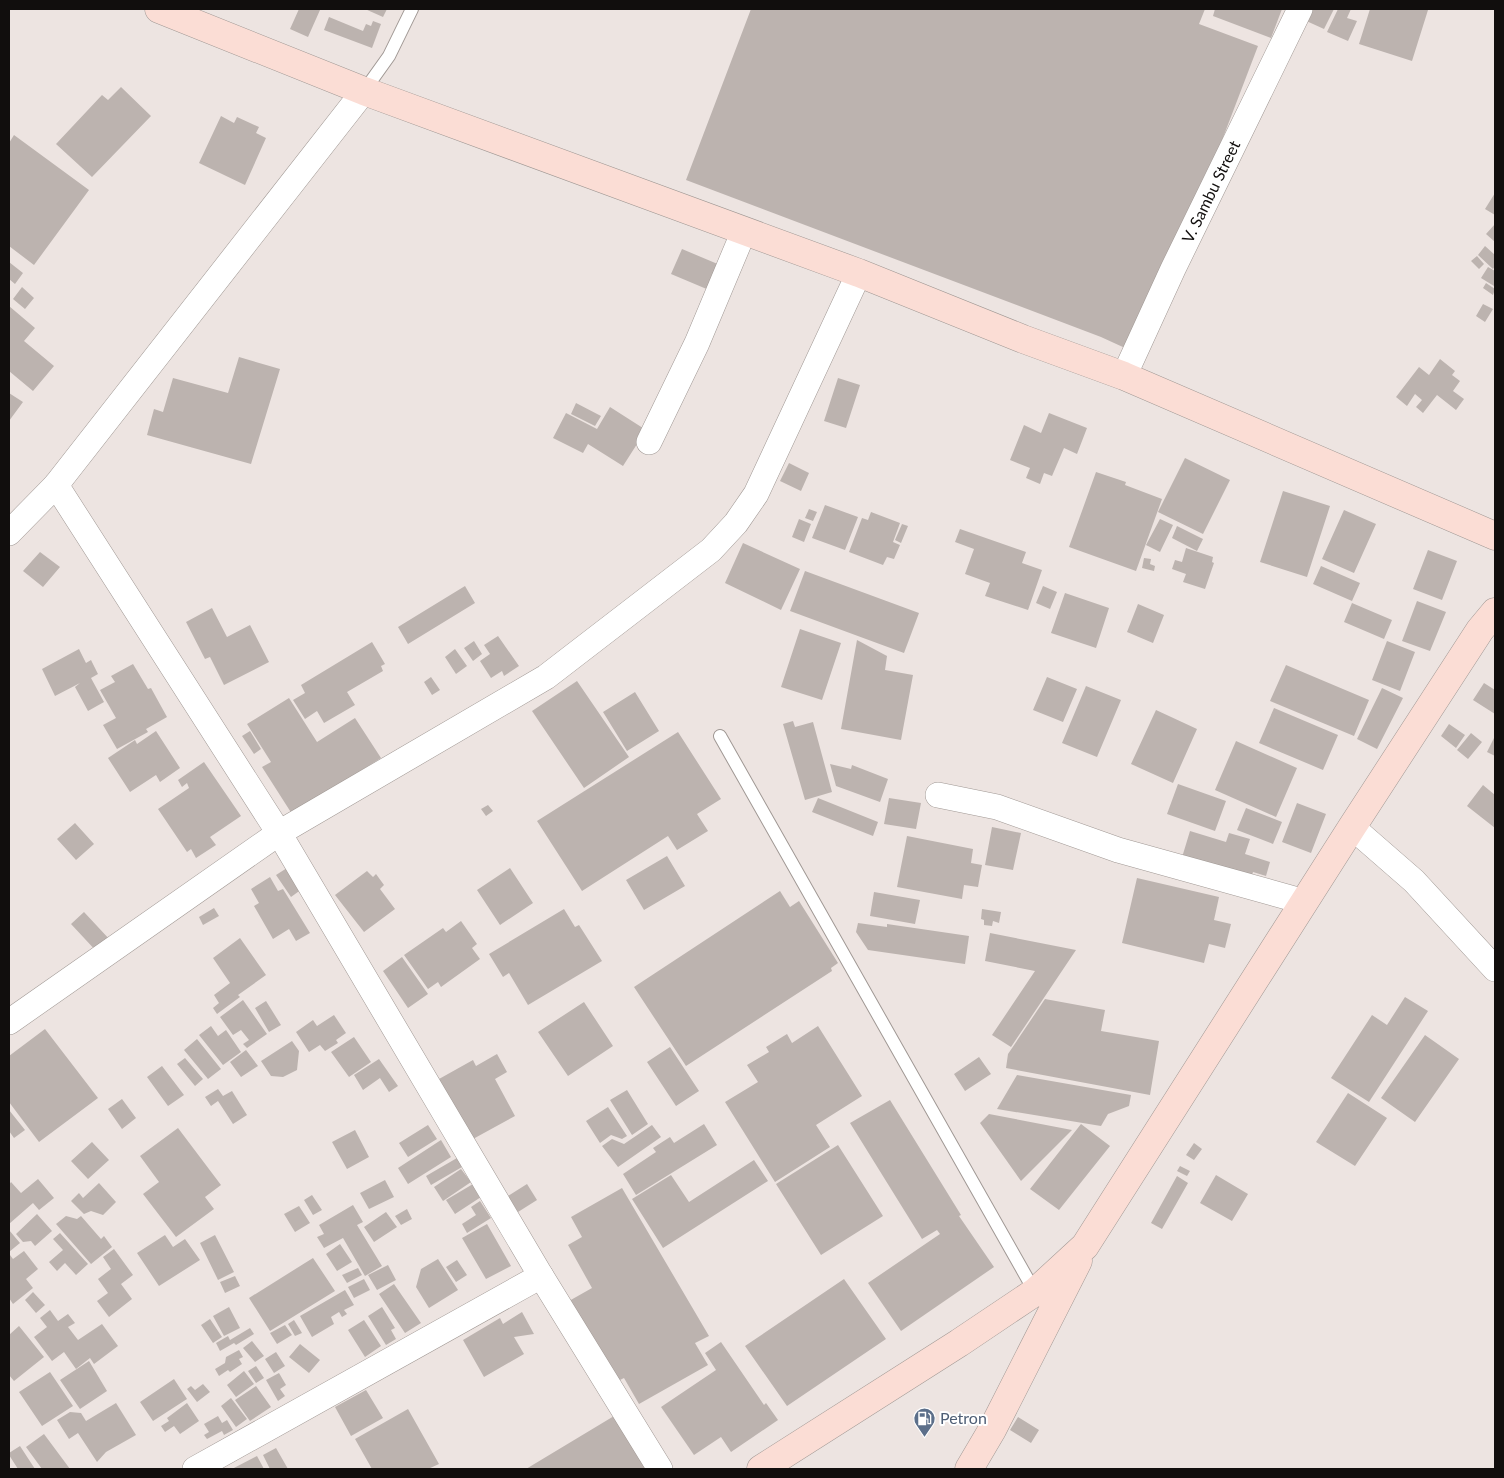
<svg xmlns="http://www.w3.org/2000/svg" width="1504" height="1478" font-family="Lato,sans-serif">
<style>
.building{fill:#bcb3af}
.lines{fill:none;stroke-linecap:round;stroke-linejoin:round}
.lane-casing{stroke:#a09894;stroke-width:14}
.street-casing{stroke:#a09894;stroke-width:26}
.secondary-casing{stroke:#a09894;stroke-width:29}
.lane{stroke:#fff;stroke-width:12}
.street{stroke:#fff;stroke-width:25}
.secondary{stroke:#fbddd5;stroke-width:28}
.labels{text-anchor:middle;stroke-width:4;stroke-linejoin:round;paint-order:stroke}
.street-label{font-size:16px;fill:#110e0d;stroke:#fff}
.service-label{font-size:16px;fill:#4e5e75;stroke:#fff;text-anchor:start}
</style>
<rect width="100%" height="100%" fill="#ede4e1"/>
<path class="building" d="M299,9L320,10L308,37L290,29Z
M365,9H387L383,17Z
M751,9H1205L1199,24L1258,46L1141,352L1125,348L1101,337L686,180Z
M1215,9H1282L1271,38L1213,16Z
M1307,9H1334L1324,29L1302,19Z
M1338,9H1351L1347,18L1357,21L1348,41L1327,32Z
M1370,9L1428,10L1412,61L1359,44Z
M329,17L363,31L366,24L371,26L373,21L381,24L372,48L324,30Z
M121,87L151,116L92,177L56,144L102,95L108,100Z
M221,116L234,123L237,117L259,127L256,133L266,138L245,185L199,163Z
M14,135L89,190L34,265L9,246V143Z
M1495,193V215L1485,209Z
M1495,224V242L1486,234Z
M1485,246L1495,255V266L1493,269L1478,255Z
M682,249L720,265L709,290L671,274Z
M1477,256L1484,264L1479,269L1471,261Z
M9,262L23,273L15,284L9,279Z
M1488,267L1495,271L1494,286L1481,278Z
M1486,283L1495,289L1493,295L1483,288Z
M22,287L34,298L25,309L13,299Z
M1483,304L1493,309L1485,322L1476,316Z
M9,306L35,328L24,341L54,366L33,391L9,371Z
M239,357L280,369L251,464L147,435L154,409L163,412L173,378L228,393Z
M1440,359L1455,371L1452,375L1460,381L1453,391L1464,399L1456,410L1437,395L1423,413L1416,407L1422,400L1415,394L1407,406L1396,397L1419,367L1429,375Z
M838,378L860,385L846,428L824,421Z
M9,393L23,402L9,421Z
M576,403L601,416L595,426L571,414Z
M610,407L646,430L623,466L588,444L583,453L553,438L566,413L597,429Z
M1049,413L1087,428L1077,454L1064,448L1052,476L1044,473L1040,484L1026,478L1030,468L1010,460L1024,425L1041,433Z
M1185,458L1230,480L1203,534L1158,512Z
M789,463L809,473L801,491L780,481Z
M1096,472L1126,482L1125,485L1162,499L1136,571L1069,547Z
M1283,491L1330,506L1307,577L1260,562Z
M825,505L858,517L845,550L812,538Z
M809,509L817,512L813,521L805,518Z
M1344,510L1376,524L1354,573L1322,559Z
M871,512L900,523L893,542L900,545L894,559L887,557L883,565L849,552L862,518L868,520Z
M799,519L811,524L804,542L792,537Z
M1160,519L1173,525L1160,552L1146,545Z
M902,524L908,526L901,543L895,540Z
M1177,526L1203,539L1197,551L1172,538Z
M960,529L1026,552L1022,563L1042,570L1028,610L985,596L990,583L965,574L974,549L955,542Z
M743,543L800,569L781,610L725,583Z
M1186,548L1213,557L1212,562L1214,563L1205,589L1183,582L1186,574L1172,569L1175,560L1182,562Z
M1428,550L1457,561L1442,600L1413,589Z
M40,552L60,567L43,587L23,571Z
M1144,558L1151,559L1150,564L1155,566L1154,571L1142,568Z
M1321,566L1360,583L1352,601L1313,584Z
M805,571L919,613L904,653L790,611Z
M465,586L475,603L408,644L398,627Z
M1043,586L1057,592L1050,609L1036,603Z
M1065,593L1109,608L1096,648L1051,633Z
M1417,601L1446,612L1430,651L1402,641Z
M1352,603L1392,620L1384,639L1344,622Z
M1138,604L1164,615L1153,643L1127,632Z
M212,608L227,637L250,625L269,662L224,685L210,657L205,659L186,622Z
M800,629L841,643L822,700L781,687Z
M498,636L519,666L504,676L502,671L491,678L480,661L490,654L484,645Z
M857,640L887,656L885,670L913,675L901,740L841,729Z
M474,641L482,654L473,661L464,648Z
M1387,641L1415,652L1400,691L1372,680Z
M372,642L385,664L381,666L383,671L347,692L355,705L324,723L317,711L305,719L293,700L305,693L301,685Z
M79,649L86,663L91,660L98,674L91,678L104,702L88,711L75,687L80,683L55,696L42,669Z
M455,649L467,666L456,674L445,657Z
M133,664L148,689L151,688L167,717L146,729L148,732L117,749L103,725L116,718L100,690L115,682L111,676Z
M1286,665L1369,700L1354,736L1270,701Z
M431,677L440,690L432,695L424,682Z
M1047,677L1077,689L1063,722L1033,710Z
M577,681L629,757L584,788L532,711Z
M1484,683L1495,690V714L1473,700Z
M1086,686L1121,700L1097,757L1062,743Z
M1382,688L1403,698L1377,749L1357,739Z
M635,692L659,731L627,751L603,712Z
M289,698L317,742L355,718L381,758L292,814L262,767L271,762L247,724Z
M1274,708L1338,735L1323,770L1259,743Z
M1156,710L1197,729L1173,783L1131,764Z
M793,721L795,727L813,722L832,792L805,800L783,724Z
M1449,724L1465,735L1456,748L1441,736Z
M156,731L180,768L160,782L156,775L130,792L108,758L135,740L137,744Z
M250,731L261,749L254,754L242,736Z
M678,732L721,799L697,814L708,831L677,850L668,836L582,891L537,821Z
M1471,733L1482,742L1468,759L1457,750Z
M1495,736V756L1487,752Z
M1236,741L1297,768L1276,817L1215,790Z
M204,762L241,816L210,837L216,845L196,858L191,849L187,852L158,809L189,788L187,783L182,787L178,780Z
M830,764L851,769L852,765L888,779L880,802L836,786Z
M1178,784L1226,801L1215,831L1167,814Z
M1483,785L1495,795V828L1467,806Z
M818,798L878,822L873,836L812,812Z
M889,798L921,803L916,829L884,824Z
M1297,803L1326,814L1311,853L1282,842Z
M488,805L493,811L486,816L481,809Z
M1246,808L1282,822L1273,844L1237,830Z
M75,823L94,844L76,860L57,839Z
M992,827L1021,833L1013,870L985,865Z
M1190,831L1226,842L1229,833L1250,839L1245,854L1270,862L1266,876L1253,872L1249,884L1180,864Z
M907,836L973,849L971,863L982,865L978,887L964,885L962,899L897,887Z
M667,856L685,886L644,910L626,880Z
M287,868L302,889L291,897L276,875Z
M510,868L533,903L500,925L477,890Z
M367,871L373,877L376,874L384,885L380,889L395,909L364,932L335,895Z
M270,877L278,891L283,889L310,933L296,941L289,929L273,939L254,906L259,903L251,889Z
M1137,878L1219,897L1214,920L1231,924L1225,948L1209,944L1204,963L1122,943Z
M780,891L790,907L799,901L838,963L831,968L832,971L686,1066L634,987Z
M874,892L920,900L915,924L870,916Z
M214,908L219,916L203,925L199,917Z
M564,909L575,927L579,925L602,961L528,1005L509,973L503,977L489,954Z
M982,909L1001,912L999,923L993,921L992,926L984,925V920L981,919Z
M84,912L111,941L98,953L71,924Z
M461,921L477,944L472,948L480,959L441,987L438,982L428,989L404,955L443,928L446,932Z
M858,923L887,927V924L969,936L965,964L868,950L856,932Z
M990,933L1076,950L1011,1047L992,1035L1035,971L985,961Z
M240,938L266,975L238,995L240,997L217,1014L213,1008L219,1003L214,995L230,983L213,958Z
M402,957L428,994L408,1008L383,971Z
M1405,997L1428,1011L1369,1102L1331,1078L1372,1015L1387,1025Z
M1045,999L1105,1010L1101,1031L1159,1041L1150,1095L1006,1068L1008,1054Z
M243,1000L267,1034L247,1048L243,1044L249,1040L241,1030L233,1035L220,1017Z
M266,1001L281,1025L269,1032L255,1008Z
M584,1002L613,1046L568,1076L538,1032Z
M334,1015L346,1033L336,1040L338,1043L325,1051L320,1045L309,1052L296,1032L313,1020L317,1026Z
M211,1026L218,1036L226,1030L241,1052L223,1065L199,1035Z
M818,1026L862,1096L816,1125L830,1147L775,1182L725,1102L758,1082L747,1065L769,1052L766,1047L787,1034L792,1043Z
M45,1029L98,1098L39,1142L9,1102V1056Z
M1425,1035L1459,1059L1415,1122L1381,1098Z
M354,1037L371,1062L349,1077L331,1052Z
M197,1039L221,1069L208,1079L184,1050Z
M292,1041L299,1051L297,1070L283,1077L271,1076L261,1061Z
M670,1047L699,1091L676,1106L647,1062Z
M246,1050L258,1066L241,1077L230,1062Z
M497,1054L507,1072L495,1079L515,1116L473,1139L439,1079L473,1060L476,1066Z
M979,1057L991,1074L965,1091L954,1074Z
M185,1058L203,1079L195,1086L177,1064Z
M379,1059L398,1086L389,1092L380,1078L363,1090L354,1075Z
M162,1066L184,1095L168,1106L147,1077Z
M1017,1075L1131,1095L1129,1106L1108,1114L1101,1126L997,1109Z
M218,1089L223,1096L232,1091L247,1115L233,1124L218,1101L211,1106L205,1097Z
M627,1090L648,1124L632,1135L610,1100Z
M1348,1093L1387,1118L1355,1166L1316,1142Z
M122,1099L136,1118L122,1129L108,1109Z
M890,1100L961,1215L959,1216L994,1267L901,1331L868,1283L940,1234L937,1230L922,1239L850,1123Z
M608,1107L627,1136L622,1139L611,1135L600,1143L586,1121Z
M9,1110L25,1130L14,1138L9,1131Z
M989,1114L1072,1130L1021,1181L980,1123Z
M704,1124L717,1145L636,1195L623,1174L656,1152L653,1148L670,1137L674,1143Z
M1081,1124L1110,1146L1059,1210L1030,1189Z
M428,1125L437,1139L408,1157L399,1143Z
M652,1125L661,1137L618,1167L602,1146L612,1139L624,1144Z
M178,1128L221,1185L205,1197L214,1209L176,1237L143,1194L159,1182L140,1156Z
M355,1130L369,1157L347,1169L332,1142Z
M441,1140L451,1157L408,1184L398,1168Z
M92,1142L109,1160L88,1179L71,1161Z
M1194,1143L1202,1149L1194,1160L1186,1155Z
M838,1145L883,1216L821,1255L776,1184Z
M457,1158L462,1167L431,1185L426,1176Z
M754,1160L768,1181L663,1248L632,1199L671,1175L689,1202Z
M1180,1166L1190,1171L1187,1176L1177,1171Z
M461,1169L471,1182L443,1201L434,1187Z
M1216,1175L1248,1194L1232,1221L1200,1203Z
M1177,1176L1188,1183L1162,1229L1151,1223Z
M38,1179L54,1198L39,1210L33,1203L9,1224V1185L11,1182L21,1193Z
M385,1180L394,1197L369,1209L360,1193Z
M99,1183L116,1202L103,1215L91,1211L84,1214L71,1201L79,1193L83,1198Z
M473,1184L481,1197L455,1214L446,1200Z
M527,1184L537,1200L518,1212L508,1196Z
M622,1188L709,1336L695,1343L708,1365L639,1404L624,1378L616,1382L569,1301L592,1288L568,1245L582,1237L571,1217Z
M312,1195L322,1210L313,1215L304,1200Z
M480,1201L491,1218L467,1233L462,1224L476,1215L471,1207Z
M353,1205L363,1222L357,1225L382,1266L365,1276L343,1238L324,1248L317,1237L324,1234L319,1225Z
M299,1206L310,1223L295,1232L284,1214Z
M407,1209L412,1219L401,1225L395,1216Z
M386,1212L397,1227L374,1242L364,1227Z
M37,1214L52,1231L35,1246L31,1241L23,1242L16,1234Z
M66,1216L77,1219L81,1216L101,1239L104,1236L112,1247L91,1264L56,1224Z
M487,1224L511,1266L486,1279L462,1238Z
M9,1230L20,1243L9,1252Z
M60,1233L88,1264L76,1275L65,1263L57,1271L49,1262L63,1250L53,1239Z
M165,1235L173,1247L185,1239L200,1260L159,1286L137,1253Z
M215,1235L234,1272L218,1280L200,1243Z
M340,1244L352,1262L337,1271L326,1254Z
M114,1249L133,1275L121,1284L132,1299L109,1317L97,1301L108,1293L98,1279L111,1269L103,1257Z
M24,1251L38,1269L26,1279L33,1288L13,1304L9,1298V1257L10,1255L13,1259Z
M313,1258L335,1291L270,1331L249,1298Z
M438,1259L458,1290L429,1308L416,1287L421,1269Z
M457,1260L467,1275L456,1282L446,1267Z
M388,1265L396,1280L377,1290L368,1275Z
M358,1268L362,1275L347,1283L342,1275Z
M235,1276L240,1286L225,1293L220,1282Z
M364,1279L370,1290L354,1298L348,1287Z
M844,1279L886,1339L787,1406L745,1346Z
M394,1284L421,1323L405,1333L379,1294Z
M345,1290L354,1305L344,1310L347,1314L342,1317L339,1312L331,1317L334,1324L312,1337L300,1316Z
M33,1292L45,1305L36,1313L25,1300Z
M229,1307L240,1328L224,1336L213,1316Z
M382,1307L395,1328L391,1330L396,1339L386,1345L368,1316Z
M50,1310L58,1321L68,1314L75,1323L68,1327L78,1340L102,1324L118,1346L94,1364L90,1358L76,1369L64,1352L52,1361L34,1337L47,1327L40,1318Z
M522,1312L534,1334L514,1337L524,1354L484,1377L463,1340L500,1318L503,1324Z
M210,1319L222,1337L213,1343L201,1325Z
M294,1320L302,1333L295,1336L288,1324Z
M364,1320L381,1346L365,1357L348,1330Z
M285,1325L292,1335L277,1344L270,1333Z
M19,1326L44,1357L14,1381L9,1375V1335Z
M250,1328L254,1334L236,1345L234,1343L220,1351L216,1343L228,1336L230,1340Z
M252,1341L264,1356L255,1362L243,1348Z
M721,1342L764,1405L766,1403L778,1420L731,1452L721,1437L694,1455L661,1407L716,1370L705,1353Z
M300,1344L320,1360L309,1373L289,1357Z
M239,1350L243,1357L239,1359L242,1364L230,1372L228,1370L219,1376L215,1369L225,1363L226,1357Z
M276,1352L285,1366L274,1373L265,1359Z
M89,1361L107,1391L80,1409L60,1380Z
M256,1366L264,1378L256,1383L248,1371Z
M244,1371L254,1384L236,1397L227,1385Z
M50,1372L73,1406L42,1426L19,1392Z
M279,1373L286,1385L280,1389L285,1396L278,1401L266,1380Z
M174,1379L187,1399L153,1421L140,1402Z
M203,1384L210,1392L197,1402L187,1389L191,1386L195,1390Z
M256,1386L271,1407L250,1421L235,1400Z
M366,1390L383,1418L351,1436L335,1407Z
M231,1398L247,1419L236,1427L221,1406Z
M116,1403L136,1435L106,1452L97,1462L78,1433L69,1439L57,1420L70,1412L81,1413L86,1421Z
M187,1403L199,1421L180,1434L174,1426L165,1432L161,1426L169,1421L167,1418Z
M408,1409L439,1464L428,1469H372L355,1439Z
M619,1413L653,1469H526Z
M218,1416L222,1423L227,1420L233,1430L224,1435L222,1431L207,1439L204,1435L209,1432L204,1424Z
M1018,1417L1039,1430L1031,1443L1010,1430Z
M44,1434L70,1469H42L26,1447Z
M20,1446L35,1469H18L9,1455V1453Z
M276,1448L288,1469H270L263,1455Z
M257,1456L264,1469H232Z"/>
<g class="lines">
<defs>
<path id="lane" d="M364,91L389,56L412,9
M720,736L1035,1292"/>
<g id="street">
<path id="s1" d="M1124,376L1173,269L1300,9"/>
<path d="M649,442L697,343L744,231"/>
<path d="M56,485L279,833L541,1276L660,1469"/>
<path d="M9,533L56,485L364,91"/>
<path d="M938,795L997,807L1118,850L1305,902"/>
<path d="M1352,827L1414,881L1495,969"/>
<path d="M9,1022L279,833L546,677L711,550L736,523L756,494L859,273"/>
<path d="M195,1469L541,1276"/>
</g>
<path id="secondary" d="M159,9L364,91L859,273L1023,339L1124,376L1495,536
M761,1469L959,1343L1035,1292L1085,1246L1352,827L1480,630L1495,612
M969,1469L992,1430L1078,1261"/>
</defs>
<use href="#lane" class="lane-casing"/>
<use href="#street" class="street-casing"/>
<use href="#secondary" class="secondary-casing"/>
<use href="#lane" class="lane"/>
<use href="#street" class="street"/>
<use href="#secondary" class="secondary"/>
</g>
<defs>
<symbol id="fuel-pin" viewBox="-11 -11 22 30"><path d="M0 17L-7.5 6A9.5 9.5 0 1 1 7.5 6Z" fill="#5c6f8a" stroke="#fff"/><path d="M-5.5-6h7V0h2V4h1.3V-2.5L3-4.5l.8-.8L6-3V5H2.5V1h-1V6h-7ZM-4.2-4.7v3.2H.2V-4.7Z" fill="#fff"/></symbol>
</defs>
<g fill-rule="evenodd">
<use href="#fuel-pin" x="912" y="1406" width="25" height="34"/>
</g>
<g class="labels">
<g class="street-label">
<text dy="6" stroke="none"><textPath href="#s1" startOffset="204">V. Sambu Street</textPath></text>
</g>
<g class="service-label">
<text x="940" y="1424">Petron</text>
</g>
</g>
<rect width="1504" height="1478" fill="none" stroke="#110e0d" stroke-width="20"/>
</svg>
